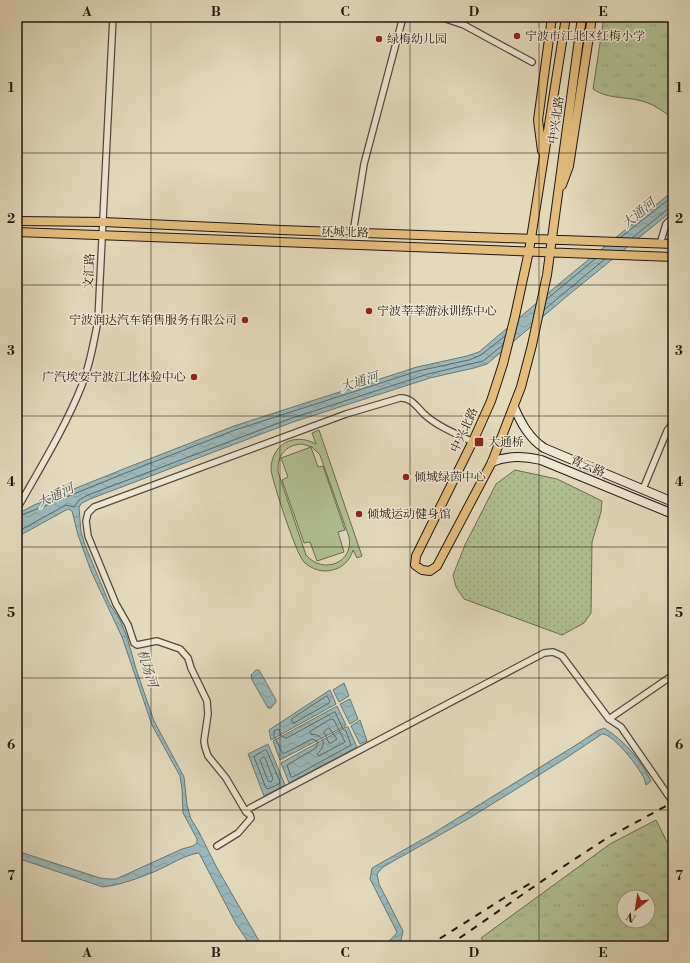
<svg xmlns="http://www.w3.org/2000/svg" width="690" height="963" font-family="'Libre Bodoni','Noto Serif SC',serif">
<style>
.grass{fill:url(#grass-tufts);stroke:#6a6c51;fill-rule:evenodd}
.park{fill:url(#park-dots);stroke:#6a6c51}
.pitch{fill:#b1c093;stroke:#6a6c51;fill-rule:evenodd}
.water{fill:url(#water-waves);stroke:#6a7876}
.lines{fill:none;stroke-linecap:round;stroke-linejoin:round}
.shore{stroke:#5e6864;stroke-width:1}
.street-casing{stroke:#53483a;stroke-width:8}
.secondary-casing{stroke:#23170f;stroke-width:10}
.primary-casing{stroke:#23170f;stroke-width:10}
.street{stroke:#ede7d3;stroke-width:5.5}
.secondary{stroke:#ede7d3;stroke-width:8}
.primary{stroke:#e2bd7e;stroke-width:8}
.rail{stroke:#23170f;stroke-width:2;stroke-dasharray:7 7;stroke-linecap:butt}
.grid{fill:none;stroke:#23170f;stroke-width:1;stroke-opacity:0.55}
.poi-dot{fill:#8f2418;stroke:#ede7d3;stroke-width:1.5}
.labels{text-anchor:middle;stroke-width:3;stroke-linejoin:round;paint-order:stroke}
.poi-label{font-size:12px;fill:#23170f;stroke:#ede7d3;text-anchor:start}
.street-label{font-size:12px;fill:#23170f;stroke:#ede7d3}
.water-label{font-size:13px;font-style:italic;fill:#4c4f4b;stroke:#ede7d3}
.neatline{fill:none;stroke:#23170f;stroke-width:1.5}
.grid-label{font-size:13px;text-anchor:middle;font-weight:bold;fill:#23170f}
</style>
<defs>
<pattern id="grass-tufts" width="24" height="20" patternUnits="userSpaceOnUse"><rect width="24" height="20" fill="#b1c093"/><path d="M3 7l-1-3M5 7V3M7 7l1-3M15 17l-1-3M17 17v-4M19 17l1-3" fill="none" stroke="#98a47e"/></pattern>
<pattern id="park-dots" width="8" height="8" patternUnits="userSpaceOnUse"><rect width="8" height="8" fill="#b1c093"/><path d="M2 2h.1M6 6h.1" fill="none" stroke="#98a47e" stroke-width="1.8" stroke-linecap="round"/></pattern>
<pattern id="water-waves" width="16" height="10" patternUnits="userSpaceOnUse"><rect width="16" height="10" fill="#99b8ba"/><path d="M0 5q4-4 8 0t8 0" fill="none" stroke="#849d9f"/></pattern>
</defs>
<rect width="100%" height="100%" fill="#e3dabc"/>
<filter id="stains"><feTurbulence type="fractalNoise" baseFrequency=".005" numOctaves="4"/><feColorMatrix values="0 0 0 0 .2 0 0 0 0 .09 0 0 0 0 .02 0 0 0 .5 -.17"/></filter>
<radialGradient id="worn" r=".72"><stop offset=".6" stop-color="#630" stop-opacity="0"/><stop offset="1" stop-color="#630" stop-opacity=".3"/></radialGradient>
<path class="grass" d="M604,17H666L673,21V119C662,110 652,103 638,100C623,97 605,98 593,89Z
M656,820L673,854V946H487L481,938L610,844ZM624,897H648V921H624Z"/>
<path class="park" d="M515,470L557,479L602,501L601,512L592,542L591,613L584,623L562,635L464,599L456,587L453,575L465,545L496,484Z"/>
<path class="pitch" d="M319,430L362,556L357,558L353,550C350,560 343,568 332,570C323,573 311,569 304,562C296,554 273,483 271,470C271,444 294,432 316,444L312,433ZM302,444L312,447L320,455L349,537C354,563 323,575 306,555L278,472C277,456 285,445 302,444Z
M311,447L318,467L323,466L345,530L338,532L344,552L317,561L310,542L304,543L282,480L288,477L281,458Z"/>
<path class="water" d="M673,191V210L566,297L487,364L474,368L430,378L293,422L90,499L82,503L79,507L81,532L85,545L109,603L120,620L127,637L136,669L154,721L184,777L187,805L191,819L199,832L217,868L262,946H251L236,924L199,853C184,855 170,865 156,871C139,878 121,885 103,887L17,858V851L100,878L108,879H116L182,849L193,846L197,843V839L183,813L182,789L180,776L152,725L122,637L91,571L78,535L72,511L68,509L17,537V514L34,505L126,468L234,426L417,367L467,356L479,352L566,278Z
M256,670H259L276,700V702L271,708H268L252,680L251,675Z
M344,683L349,696L339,702L333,690Z
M330,690L336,704L271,740L269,730Z
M350,699L358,719L350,724L340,704Z
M337,706L346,725L345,726L280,760L273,741Z
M360,720L367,741L360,744L351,726Z
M346,727H348L357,747L289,783L281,763Z
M604,728C624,740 641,760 651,781L646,785C645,781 644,777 641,773C636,764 612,733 602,734L563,760L468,819L383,867L377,874L379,884L403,931L401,940L395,946H384L396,934L397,932L370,879L372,868L432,834L576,745L597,731Z
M268,744L285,785L264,796L248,754Z"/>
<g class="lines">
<path class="shore" d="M621,237L673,196
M632,238L669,208L673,207
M547,299L595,259
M545,309L605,259
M17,517L128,472L235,430L418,371L469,360L481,355L505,336
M17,532L66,505L74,507L79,500L88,495L292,418L428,374L483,361L503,345
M327,696L330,701L329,703L294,723L292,722V719Z
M335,712L343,729L346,731L351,745L293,777H291L287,765L316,748L318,742L315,740L312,739L283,754L274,736V731L279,729L281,736L286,738Z
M331,719L334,720L345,742L319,756L317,754C327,745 325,735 311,734L310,732Z
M329,728L337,739L331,743H329L324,732Z
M265,750L267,751L280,782L279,784L268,789L266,788L254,757L255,756Z
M263,757L265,758L273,779L271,782L268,781L260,760Z"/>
<defs>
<path id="street" d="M440,17L464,25L532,62
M353,233L364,164L403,17
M660,244L666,224L673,217
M643,489L667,431L673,423
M17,509C40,468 65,428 82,385C90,364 94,342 98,320L113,17
M609,719L621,727L670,798H673
M246,812L250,808L544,653L553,652L562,656L609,719L673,675
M217,846L238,833L251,818L250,815L246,812L226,778L208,756L205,747L204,741L208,714L207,701L191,668L188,658L180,649L157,641L137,645L134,643L128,625L116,604L88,536L86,521L88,513L94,507L346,414L400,398C411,397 417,407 424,414C438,427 457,434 473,442"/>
<path id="secondary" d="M514,407C521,423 529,438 544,448L673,502
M492,462C508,455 524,456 541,460L673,514"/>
<path id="primary" d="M566,17L529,251L515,316L503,364L491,401L474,439L416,556L415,565L422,570L430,571L437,566L492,462L521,387L532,345L547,275L582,17
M542,151L538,120L552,17
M562,185L569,166L592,17
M17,221L103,222L281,230L673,244
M17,232L673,257"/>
</defs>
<use href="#street" class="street-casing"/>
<use href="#secondary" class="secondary-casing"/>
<use href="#primary" class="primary-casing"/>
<use href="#street" class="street"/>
<use href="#secondary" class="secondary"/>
<use href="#primary" class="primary"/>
<path class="rail" d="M428,946L504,898L533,882
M448,946L558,870L607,838L666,806L673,804"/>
</g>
<path class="grid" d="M151,17V946M280,17V946M410,17V946M539,17V946M17,153H673M17,285H673M17,416H673M17,547H673M17,678H673M17,810H673"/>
<g class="poi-dot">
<circle cx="517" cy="36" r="4"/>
<circle cx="379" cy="39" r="4"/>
<circle cx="369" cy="311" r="4"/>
<circle cx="245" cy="320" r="4"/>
<circle cx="194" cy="377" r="4"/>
<rect x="474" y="437" width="10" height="10" rx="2"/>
<circle cx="406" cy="477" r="4"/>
<circle cx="359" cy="514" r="4"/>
</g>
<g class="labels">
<g class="poi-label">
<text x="525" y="40">宁波市江北区红梅小学</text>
<text x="387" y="43">绿梅幼儿园</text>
<text x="377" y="315">宁波莘莘游泳训练中心</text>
<text x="237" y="324" text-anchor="end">宁波润达汽车销售服务有限公司</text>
<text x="186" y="381" text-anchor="end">广汽埃安宁波江北体验中心</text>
<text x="488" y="446">大通桥</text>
<text x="414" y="481">倾城绿茵中心</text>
<text x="367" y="518">倾城运动健身馆</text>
</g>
<g class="street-label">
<text transform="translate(556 120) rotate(-82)" y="4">中兴北路</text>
<text transform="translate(345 232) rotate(2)" y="4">环城北路</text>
<text transform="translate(89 271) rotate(-87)" y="4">文汇路</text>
<text transform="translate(464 430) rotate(-65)" y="4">中兴北路</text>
<text transform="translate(588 466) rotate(23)" y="4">青云路</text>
</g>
<g class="water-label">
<text transform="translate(638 213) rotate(-40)" y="5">大通河</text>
<text transform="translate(359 381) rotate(-17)" y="5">大通河</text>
<text transform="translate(55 495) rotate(-25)" y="5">大通河</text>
<text transform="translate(148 668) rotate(72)" y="5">机场河</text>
</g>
</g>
<rect width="690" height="963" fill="none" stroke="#e3dabc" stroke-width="44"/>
<g transform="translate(636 909) rotate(210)"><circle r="19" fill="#ede7d3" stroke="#9c9485"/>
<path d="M0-3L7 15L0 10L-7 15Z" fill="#8f2418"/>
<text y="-6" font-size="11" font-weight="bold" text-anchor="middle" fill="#23170f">N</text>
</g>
<rect x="22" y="22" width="646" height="919" class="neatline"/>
<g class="grid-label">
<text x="87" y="16">A</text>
<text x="216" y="16">B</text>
<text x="345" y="16">C</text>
<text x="474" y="16">D</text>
<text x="603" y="16">E</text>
<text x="11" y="92">1</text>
<text x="679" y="92">1</text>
<text x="11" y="223">2</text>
<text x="679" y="223">2</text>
<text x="11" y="355">3</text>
<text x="679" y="355">3</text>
<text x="11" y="486">4</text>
<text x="679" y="486">4</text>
<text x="11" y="617">5</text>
<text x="679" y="617">5</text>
<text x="11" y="749">6</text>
<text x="679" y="749">6</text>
<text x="11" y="880">7</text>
<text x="679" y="880">7</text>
<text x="87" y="957">A</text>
<text x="216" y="957">B</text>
<text x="345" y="957">C</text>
<text x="474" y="957">D</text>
<text x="603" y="957">E</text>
</g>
<rect width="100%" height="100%" filter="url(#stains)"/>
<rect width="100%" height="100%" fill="url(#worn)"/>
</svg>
